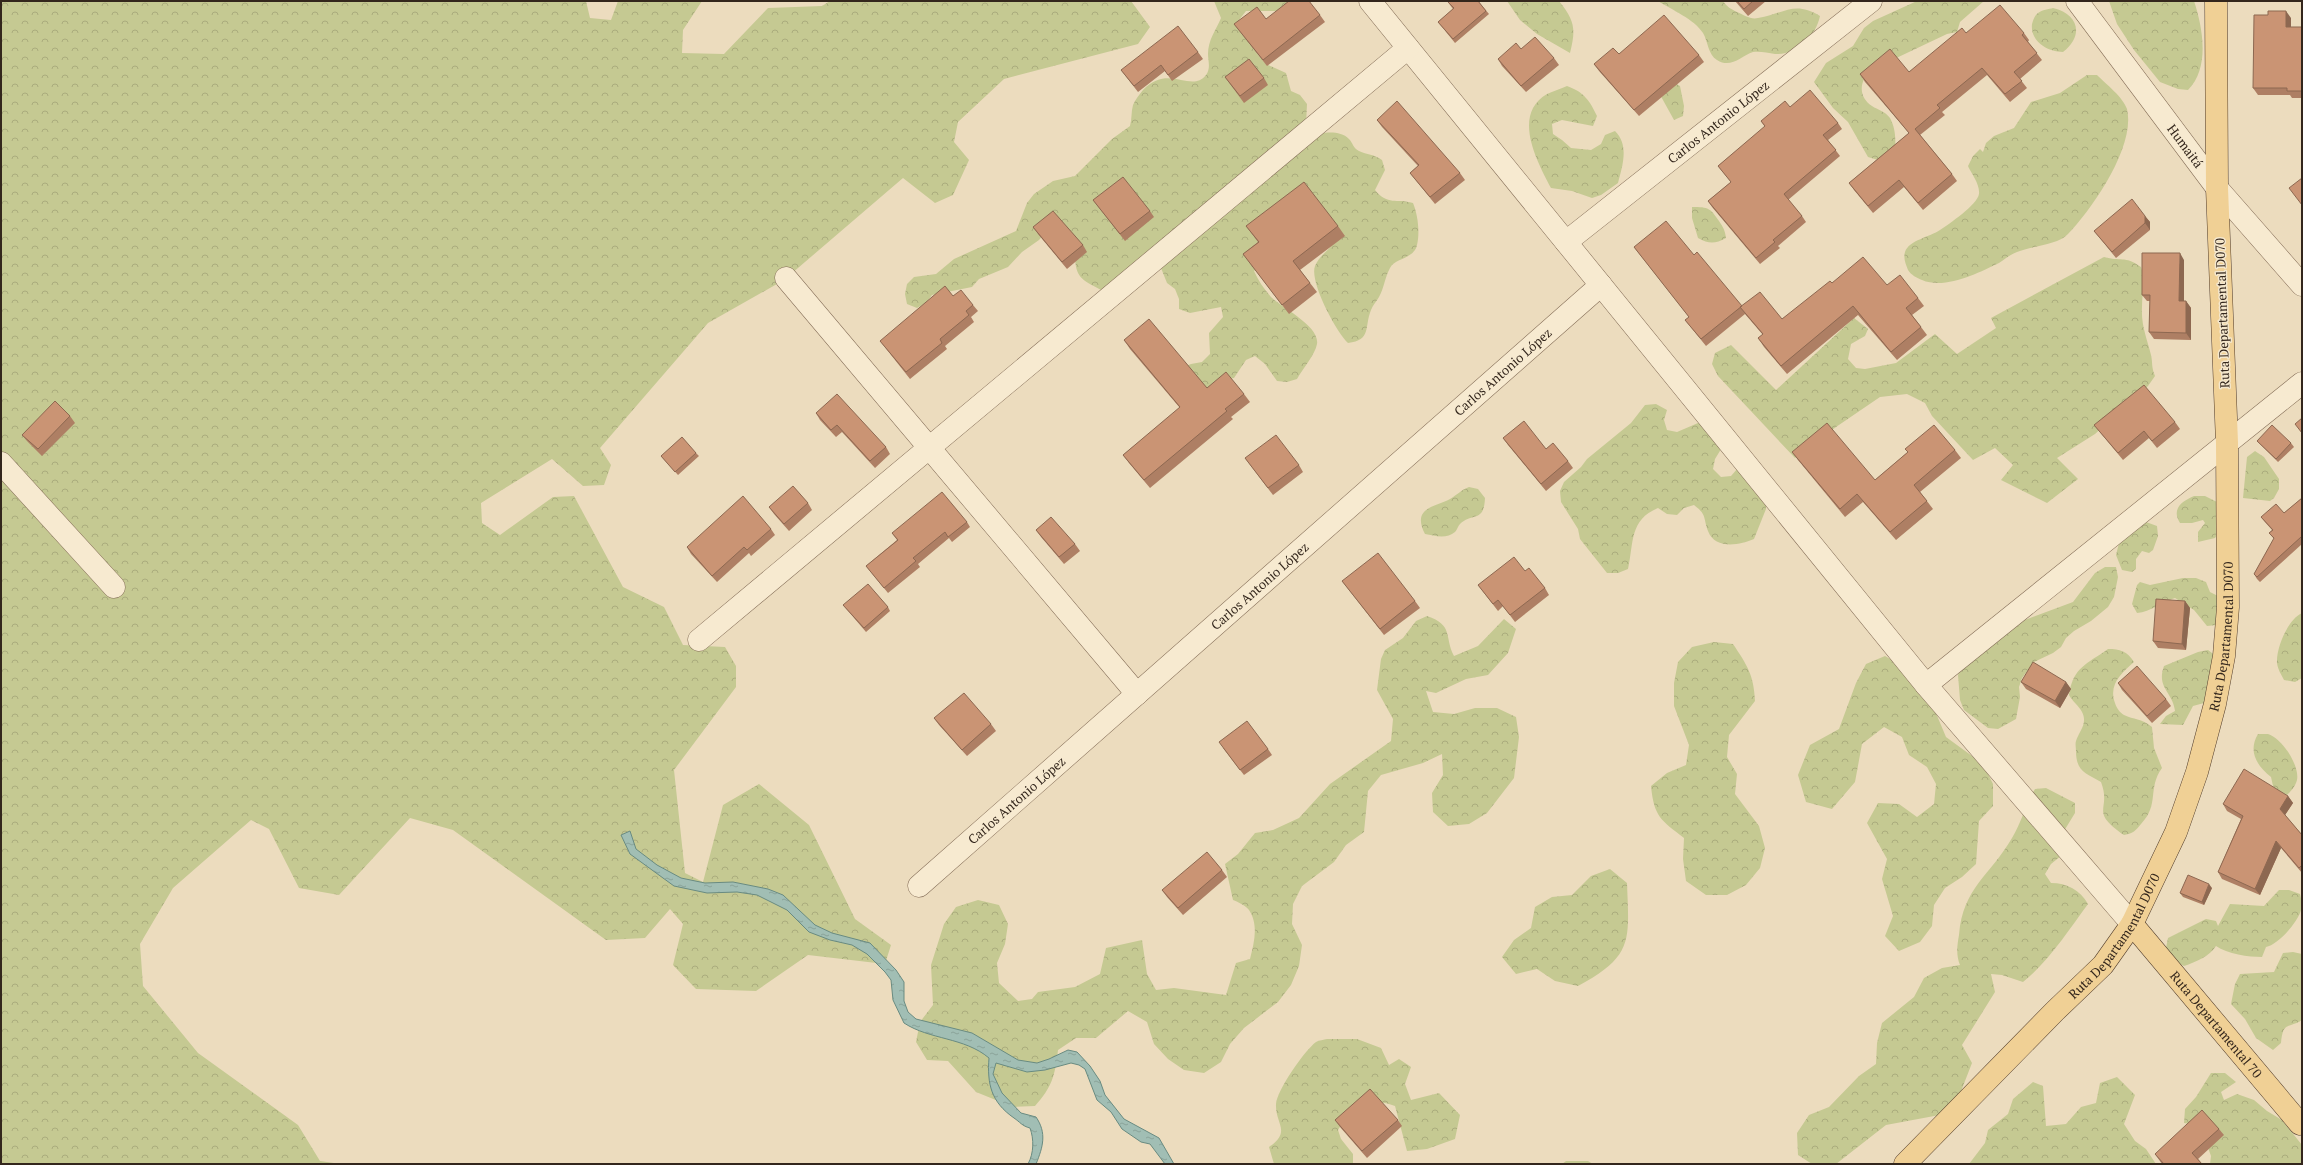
<svg xmlns="http://www.w3.org/2000/svg" width="2303" height="1165" font-family="'PT Serif',serif">
<style>
.forest{fill:url(#forest-crowns)}
.water{fill:url(#water-ripples);stroke:#698b81}
.lines{fill:none;stroke-linecap:round;stroke-linejoin:round}
.minor-casing{stroke:#846d57;stroke-width:23}
.major-casing{stroke:#513c2c;stroke-width:23}
.minor{stroke:#f7ead0;stroke-width:22}
.major{stroke:#f0d095;stroke-width:22}
.wall{fill:#ae7f64}
.shaded-wall{fill:#8d6851}
.building{fill:#ca9474;stroke:#8d6851}
.labels{text-anchor:middle;stroke-width:3;stroke-linejoin:round;paint-order:stroke}
.street-label{font-size:13px;fill:#33261c;stroke:#f4e7cd}
</style>
<defs>
<pattern id="forest-crowns" width="20" height="18" patternUnits="userSpaceOnUse"><rect width="20" height="18" fill="#c5c992"/><path d="M2 6a3 3 0 1 1 6 0M12 15a3 3 0 1 1 6 0" fill="none" stroke="#aaac7d"/></pattern>
<pattern id="water-ripples" width="26" height="14" patternUnits="userSpaceOnUse"><rect width="26" height="14" fill="#a1beb4"/><path d="M2 4q2-2 4 0t4 0M15 11q2-2 4 0t4 0" fill="none" stroke="#8ba39a"/></pattern>
</defs>
<rect width="100%" height="100%" fill="#ecdcbe"/>
<path class="forest" d="M1,1H586L590,18L611,20L618,1H702L683,30L682,53L724,54L768,8L822,6L830,1H1131L1150,27L1138,44L1004,79L958,122L954,142L969,160L953,195L935,203L903,178L784,280L708,323L600,448L611,465L604,485L583,486L552,459L481,503L482,523L500,535L553,497L574,496L623,587L664,607L683,645L725,647L736,666V687L674,770L685,873L703,882L723,805L759,784L809,825L855,919L891,945L885,964L808,955L756,991L696,989L673,965L683,924L670,909L645,938L606,940L453,830L410,818L339,895L299,888L269,829L251,820L173,888L140,944L143,986L198,1053L298,1125L320,1161L341,1164H1Z
M1214,1H1297L1288,11H1246L1239,20L1259,56L1266,64L1286,73L1291,91L1300,95L1307,104L1306,125L1318,134C1328,132 1341,131 1349,139C1353,143 1353,148 1359,151C1367,155 1374,154 1382,160L1385,170L1375,190C1388,206 1396,198 1413,203C1418,215 1420,233 1417,245C1414,259 1395,258 1390,268C1385,277 1384,288 1379,297C1376,302 1373,305 1371,310C1364,327 1372,340 1348,343C1336,332 1309,281 1315,266C1319,256 1329,250 1335,242L1262,265L1254,271C1258,280 1264,289 1271,297C1282,308 1320,326 1317,344C1315,355 1303,368 1297,379L1287,382L1277,381L1265,364L1255,356L1246,360L1234,378L1224,380L1207,392L1181,368L1191,364L1202,362L1210,354L1209,333L1223,317L1221,307L1190,313L1179,309V299L1175,289L1167,283L1159,263L1101,290C1081,279 1075,278 1075,253L1046,232L1039,240L1022,252L1008,267L979,279L972,287L932,295L926,303L917,308L907,304L905,294L907,284L914,277L936,274L954,259L1016,231L1027,203L1034,194L1053,181L1075,176L1112,139L1130,126C1132,119 1131,112 1133,105C1135,100 1139,95 1143,90C1169,63 1191,94 1206,75C1211,68 1208,61 1208,54C1208,40 1216,30 1221,18Z
M1507,1H1559C1575,21 1576,29 1570,53L1537,34L1520,20Z
M1658,1H1723C1727,7 1731,9 1737,12C1744,15 1751,20 1758,18C1784,14 1794,0 1820,16C1816,36 1797,55 1775,54C1768,53 1760,51 1753,52C1741,56 1731,69 1717,60C1708,55 1708,41 1703,33C1694,19 1672,10 1658,1Z
M1917,1H1984L1960,22L1957,32L1947,34L1871,70C1860,80 1857,96 1872,106C1878,110 1885,111 1890,118C1895,127 1896,138 1895,148L1878,160L1868,157L1848,122L1833,108L1814,82L1826,63L1853,46L1864,28L1873,21Z
M2109,1H2194C2203,28 2210,68 2188,90L2178,89L2160,82L2134,50L2117,24Z
M2053,8C2079,14 2084,36 2063,52C2047,52 2030,41 2032,24C2033,20 2035,15 2038,13C2042,10 2049,9 2053,8Z
M2087,75H2097C2106,84 2123,97 2127,109C2136,146 2092,209 2068,234C2058,245 2031,246 2017,252C2011,254 2005,259 1999,263C1978,273 1945,290 1922,280C1917,278 1911,275 1908,270C1906,265 1903,258 1905,252C1909,240 1930,237 1940,230C1949,224 1977,205 1979,194C1980,184 1972,175 1968,166L1973,156L1980,149L1983,152L1986,143L1994,136L2014,128L2031,102L2060,93Z
M1670,80L1680,86L1684,106L1683,116L1674,120L1653,82Z
M1567,86C1584,92 1590,101 1597,116L1593,126L1562,120L1552,124L1553,134L1562,140L1571,148L1591,150L1601,144L1605,135L1615,131C1629,145 1623,164 1618,183L1601,195L1592,198L1572,191L1551,188C1538,163 1511,115 1547,94C1553,91 1561,89 1567,86Z
M1692,207C1709,207 1710,208 1719,221C1723,227 1725,230 1726,238C1715,244 1709,244 1698,238L1692,218Z
M2104,257C2121,262 2124,255 2141,267C2146,281 2142,292 2142,307C2141,326 2147,338 2151,355C2153,364 2151,366 2155,376L2148,386L2095,434L2057,458L2078,479L2047,503L2001,480L2013,465L1995,448L1973,460L1932,416L1925,403L1907,394L1880,397L1836,427L1795,458L1718,376L1712,364L1715,353L1731,345L1776,390L1854,318L1868,329L1865,336L1851,344L1848,359L1856,368L1865,369L1896,363L1935,334L1957,354L1996,328L1991,318Z
M1656,404L1667,410L1664,420L1667,430L1677,432L1698,423L1708,426L1726,441L1715,459L1713,469L1721,477L1731,476L1738,468L1766,498V509L1754,539C1740,545 1715,550 1708,531C1703,517 1707,515 1694,505L1684,508L1677,515L1667,514L1658,508C1629,520 1634,543 1628,569L1618,573H1607L1580,539L1578,529L1561,502L1560,491L1564,482L1581,467L1587,459L1631,423L1645,405Z
M2255,451L2264,457L2279,479V489L2274,498L2270,501L2243,498L2247,457Z
M1469,487L1478,489L1485,498C1484,523 1473,512 1460,524C1458,526 1457,530 1455,532C1447,539 1435,536 1425,534C1411,507 1436,507 1450,499C1457,495 1461,490 1469,487Z
M2194,496H2205L2221,504L2222,528L2215,538L2198,542V532L2205,523L2203,520L2192,523H2180C2171,509 2182,501 2194,496Z
M2146,522L2157,526L2158,536L2153,550L2149,553L2142,551L2136,559V569L2132,572L2122,570L2116,555L2120,539L2141,524Z
M2105,567H2116L2118,577L2114,597L2108,607L2091,621L2074,631L2066,638L2061,647L2053,653L2034,662L2022,678L2019,687L2020,697L2016,719L1998,729L1988,728L1964,710L1960,700L1958,675L1961,669L2022,621L2073,602L2095,573Z
M2183,578H2196L2206,582L2210,592L2230,602L2217,625L2207,626L2194,610L2175,598C2161,602 2151,612 2137,613L2132,604L2137,585L2140,582L2150,585Z
M2302,613V678L2295,682L2284,680C2281,674 2278,670 2277,663C2276,648 2288,619 2302,613Z
M1427,616C1454,625 1444,637 1454,656L1478,646L1504,619L1516,629L1508,653L1488,675L1466,679L1436,693L1426,691L1433,712L1454,714L1475,708H1497L1516,717L1519,737L1514,778L1487,813L1469,824L1448,826L1433,812L1432,793L1443,775L1442,754L1423,763L1381,775L1368,791L1364,832L1346,845L1334,862L1302,886L1293,904L1292,924L1302,945L1299,966L1291,985L1278,1002L1244,1028L1230,1044L1221,1062L1204,1073L1184,1070L1168,1059L1154,1044L1147,1022L1128,1011L1096,1038H1076L1058,1050C1055,1076 1052,1087 1035,1106L1013,1107L976,1092L948,1061L927,1060L916,1042L920,1022L933,1005L931,965L944,924L956,907L978,900L999,905L1008,924L1005,944L997,963L999,983L1018,1001L1032,999L1038,992L1075,987L1100,974L1106,948L1142,940L1147,974L1156,990L1174,988L1226,995L1236,963L1250,959C1254,943 1259,925 1249,910C1246,906 1238,902 1233,900L1225,864L1238,854L1255,833L1273,830L1299,818L1330,784L1391,741L1393,719L1377,690L1381,659L1385,650L1403,638L1416,621Z
M1714,642L1733,644C1747,665 1754,675 1755,701L1729,735L1727,757L1737,774L1735,794L1759,826L1765,848L1760,868L1746,885L1727,895H1706L1686,881L1683,859L1684,838C1661,820 1654,817 1651,786L1667,773L1686,765L1689,745L1674,706V683L1678,662L1692,647Z
M2108,649C2120,649 2127,651 2134,662C2122,673 2108,684 2115,703C2116,707 2120,713 2124,715C2134,720 2141,718 2152,727L2154,748L2162,768C2147,789 2160,804 2141,824C2135,831 2134,833 2124,835C2088,810 2112,811 2101,782C2085,773 2076,771 2076,751C2076,748 2075,744 2076,741C2079,731 2088,724 2082,712C2079,706 2072,701 2069,695C2073,667 2087,664 2108,649Z
M2208,650L2216,656L2208,694L2204,703L2193,706L2183,725L2160,724L2166,716L2175,711C2173,692 2156,688 2164,666L2198,652Z
M1885,656L1902,666L1930,699L1946,737L1983,764L1993,784V806L1979,821L1976,864L1962,877L1945,888L1934,905L1932,926L1920,942L1899,951L1885,936L1893,916L1882,879L1887,859L1867,823L1878,803L1899,804L1917,817L1934,804L1936,784L1927,767L1909,755L1902,737L1884,727L1862,744L1855,782L1832,809L1806,802L1798,775L1810,745L1839,729L1856,683L1866,664Z
M2258,734C2261,734 2265,734 2268,734C2282,738 2300,766 2297,780C2295,788 2289,793 2284,798L2273,786L2271,777C2256,765 2248,751 2258,734Z
M2046,788L2075,803V813L2064,831L2067,851L2051,864L2045,874L2051,883C2067,883 2080,890 2088,904C2068,931 2049,961 2023,982L2002,975L1991,974L1995,992L1962,1045L1972,1063L1958,1099L1945,1114L1886,1125L1836,1164H1812L1798,1155L1797,1133L1809,1115L1829,1107L1859,1076L1876,1064L1877,1043L1882,1023L1914,997L1924,978L1942,968L1960,965C1956,955 1957,946 1959,935C1963,887 1990,876 2012,838C2021,823 2026,805 2035,789Z
M1610,869L1627,883C1629,940 1634,956 1578,986L1555,981L1537,969L1516,974L1502,957L1514,940L1531,928L1535,907L1552,897L1572,895L1591,876Z
M2279,890H2289L2300,894C2301,899 2303,904 2301,910C2298,922 2278,945 2266,947L2262,957C2249,957 2227,954 2216,946C2210,956 2196,962 2184,966L2168,958L2166,948L2168,938L2206,919L2216,921L2218,926L2230,904L2264,906Z
M2293,952L2302,954V1020C2288,1029 2283,1021 2281,1043L2273,1050L2256,1038L2245,1019L2231,1004L2235,984L2240,974L2274,972L2283,953Z
M1327,1039H1357L1381,1048L1389,1065L1399,1059L1411,1067L1405,1084L1411,1100L1439,1093L1460,1115L1455,1139L1427,1149L1407,1151L1395,1106C1370,1096 1352,1108 1338,1130L1341,1139L1353,1154V1164H1274L1269,1147C1292,1131 1275,1124 1276,1104C1277,1090 1305,1050 1316,1042C1319,1040 1324,1040 1327,1039Z
M2211,1073H2225L2236,1082L2221,1092L2224,1100L2237,1094L2254,1100L2267,1111L2282,1120L2302,1145V1164H2210L2211,1156L2207,1145V1127L2184,1123L2185,1109L2196,1097Z
M2117,1077L2135,1095L2124,1124L2135,1141L2146,1149L2156,1164H1969L1985,1143L1988,1130L2008,1114L2013,1099L2033,1082L2043,1086L2046,1126L2066,1124L2081,1107L2096,1103L2100,1083Z
M1566,1161H1588L1593,1164H1562Z"/>
<path class="water" d="M630,831L636,849L657,865L681,878L705,883L733,882L768,889L783,895L815,925L832,933L870,943L896,970L904,982V1001L908,1012L916,1019L972,1033L1018,1060L1037,1063L1049,1059L1068,1050L1077,1052L1090,1066L1100,1081L1105,1095L1124,1119L1159,1138L1174,1164H1165L1150,1144L1141,1142L1122,1129L1111,1112L1097,1100L1085,1069L1079,1065L1071,1063L1045,1070L1027,1072L996,1063L993,1074L1002,1093L1021,1113L1036,1117C1047,1133 1043,1147 1036,1164H1028C1034,1153 1034,1139 1030,1128C1022,1126 1020,1122 1014,1118C991,1102 987,1084 989,1058C964,1037 930,1040 904,1023L893,1000L891,980L885,972L867,954L852,945L830,940L809,932L787,910L757,895L737,892L707,893L674,886L630,854L621,835Z"/>
<g class="lines">
<defs>
<g id="minor">
<path d="M1370,1L1926,685L2132,924"/>
<path id="s1" d="M2077,1L2217,188L2302,285"/>
<path id="s2" d="M1566,242L1871,1"/>
<path d="M786,278L1137,694"/>
<path d="M1,463L114,587"/>
<path d="M699,640L1408,48"/>
<path d="M1926,685L2302,383"/>
<path id="s3" d="M919,886L1601,285"/>
</g>
<g id="major">
<path id="s4" d="M2132,924L2300,1124L2302,1123"/>
<path id="s5" d="M1905,1164L2055,1011L2103,965L2132,924L2176,832L2197,772L2215,704L2224,656L2228,607L2227,443L2217,188L2216,1"/>
</g>
</defs>
<use href="#minor" class="minor-casing"/>
<use href="#major" class="major-casing"/>
<use href="#minor" class="minor"/>
<use href="#major" class="major"/>
</g>
<path class="wall" d="M1447,1H1478L1489,14L1455,43L1438,22L1453,9Z
M1735,1H1766L1748,16Z
M1320,15L1325,22L1267,66L1234,24L1266,19Z
M2291,18V27H2302V98H2292L2290,95H2258L2253,88Z
M1966,33H2024L2029,40L2028,42L2042,60L2020,79L2027,88L2010,102L1987,75L1942,112L1945,115L1920,135L1952,174L1957,181L1923,210L1904,187L1873,213L1854,190L1849,183L1909,133L1865,82L1860,74L1909,72Z
M1521,49L1554,58L1559,65L1526,92L1502,66L1498,59Z
M1198,52L1203,59L1172,81L1165,71L1138,92L1121,70Z
M1699,55L1704,62L1639,116L1599,71L1594,64Z
M1225,77L1264,78L1268,85L1244,103Z
M1790,107L1838,123L1842,129L1828,140L1840,156L1788,200L1802,216L1806,222L1778,246L1780,248L1760,264L1712,207L1708,201L1731,182L1718,166L1765,127L1761,121Z
M1377,120L1460,173L1465,180L1435,204L1410,173L1418,166L1382,127Z
M1093,200L1150,211L1154,217L1125,241Z
M2145,216L2150,222V230L2116,258L2099,237L2094,231Z
M1246,226H1338L1345,236L1300,270L1317,292L1289,314L1243,254L1258,242Z
M1033,227L1083,245L1087,252L1067,269L1038,234Z
M1634,247L1742,306L1782,319L1832,283L1887,285L1918,298L1924,306L1912,315L1927,335L1897,360L1858,315L1787,374L1764,347L1758,338L1763,335L1745,314L1706,346L1685,320L1689,317Z
M2184,260V301H2186L2191,308V340L2154,339L2149,332L2150,301H2147L2142,295Z
M953,296L973,305L978,311L971,317L974,322L945,346L947,349L910,379L880,341Z
M1124,340L1207,388L1244,394L1250,402L1231,417L1233,419L1150,488L1129,463L1123,455L1180,408L1130,349Z
M816,413L886,447L890,454L875,468L842,432L836,437L820,420Z
M70,416L75,423L42,456L27,441L22,435Z
M2175,422L2180,429L2157,448L2149,438L2123,460L2099,431L2094,425Z
M1503,438L1546,449L1568,461L1573,468L1546,491L1508,445Z
M2257,441L2291,443L2294,447L2278,462Z
M1905,449L1955,450L1961,458L1920,492L1933,509L1896,540L1863,502L1845,517L1798,460L1792,452L1875,480L1908,452Z
M696,453L699,456L678,475L661,456Z
M1245,458L1299,465L1303,472L1273,495Z
M2302,498V544L2260,582L2257,579L2254,574L2274,539L2269,533L2272,530L2265,522L2261,517L2284,513Z
M808,503L812,510L789,531L774,514L769,507Z
M967,522L970,527L952,542L949,538L918,564L920,567L888,593L866,566L897,540L892,533Z
M771,529L775,535L751,556L749,553L717,582L691,554L687,547Z
M1036,530L1075,544L1080,551L1064,564L1041,537Z
M1525,571L1545,588L1549,595L1515,622L1503,606L1498,611L1478,585Z
M1342,581L1415,601L1420,608L1384,635Z
M2185,601L2190,608L2186,650L2158,648L2153,641Z
M843,605L888,607L890,611L866,632Z
M2021,682H2066L2071,689L2060,708L2026,689Z
M2118,683L2166,699L2171,706L2152,723L2122,690Z
M934,718L991,724L996,731L967,756L939,725Z
M1223,748L1268,749L1272,755L1244,775Z
M2288,796L2293,803L2285,815L2302,835V873L2281,848L2260,895L2222,879L2218,872L2241,819L2227,811L2223,804Z
M1222,870L1227,877L1183,915L1167,897L1162,890Z
M2212,888L2204,905L2183,897L2180,893Z
M1335,1120H1398L1402,1126L1367,1158L1340,1127Z
M2219,1129L2224,1135L2198,1159L2202,1164H2162L2155,1154Z"/>
<path class="shaded-wall" d="M2286,11L2291,18V34L2286,27Z
M2145,216L2150,222V230L2145,223Z
M2180,253L2184,260V308L2179,301Z
M2186,301L2191,308V340L2186,333Z
M2185,601L2190,608L2186,650L2182,644Z
M2066,682L2071,689L2060,708L2055,701Z
M2288,796L2293,803L2285,815L2280,809Z
M2276,841L2281,848L2260,895L2255,889Z
M2209,884L2212,888L2204,905L2202,902Z"/>
<path class="building" d="M1289,1H1309L1320,15L1263,60L1234,24L1257,7L1266,19Z
M1447,1H1478L1486,11L1453,39L1438,22L1454,8Z
M1737,1H1753L1744,9Z
M2000,5L2024,33L2022,35L2037,53L2014,72L2022,81L2005,94L1982,68L1937,105L1940,108L1915,129L1952,174L1918,203L1899,180L1868,206L1849,183L1909,133L1860,74L1890,49L1909,72L1962,28L1966,33Z
M2268,11H2286V27H2302V91H2287V88H2253L2254,15H2268Z
M1664,15L1699,55L1634,110L1594,64L1613,48L1619,54Z
M1178,26L1198,52L1168,75L1161,65L1134,86L1121,70Z
M1535,37L1554,58L1521,86L1498,59L1516,43L1521,49Z
M1249,59L1264,78L1240,96L1225,77Z
M1810,90L1838,123L1823,135L1836,150L1784,194L1802,216L1773,240L1775,242L1756,258L1708,201L1731,182L1718,166L1765,126L1761,121L1785,101L1790,107Z
M1397,101L1460,173L1430,197L1410,173L1419,165L1377,120Z
M1123,177L1150,211L1120,234L1093,200Z
M2302,178V205L2289,188Z
M1304,182L1338,226L1293,261L1310,283L1282,305L1243,254L1259,242L1246,226Z
M2132,199L2145,216V223L2112,252L2094,231Z
M1053,211L1083,245L1062,262L1033,227Z
M1666,221L1694,255L1697,252L1742,306L1701,339L1685,320L1689,317L1634,247Z
M2142,253H2180L2179,301H2186V333L2149,332L2150,295H2142Z
M1863,257L1887,285L1900,275L1918,298L1906,308L1921,327L1891,352L1853,306L1781,366L1758,338L1763,334L1740,307L1760,292L1782,319L1830,281L1832,283Z
M945,286L953,296L961,290L973,305L966,311L969,315L940,339L942,343L906,372L880,341Z
M1149,319L1207,388L1226,372L1244,394L1225,409L1227,411L1144,480L1123,455L1180,407L1124,340Z
M2144,385L2175,422L2152,441L2144,431L2118,453L2094,425Z
M837,394L886,447L870,461L837,425L831,430L816,413Z
M55,401L70,416L38,449L22,435Z
M2302,418V433L2295,424Z
M1524,421L1546,449L1553,443L1568,461L1541,484L1503,438Z
M1827,423L1875,480L1908,452L1905,449L1934,425L1955,450L1914,485L1927,501L1890,532L1857,494L1840,509L1792,452Z
M2272,425L2291,443L2276,459L2257,441Z
M1276,435L1299,465L1268,488L1245,458Z
M682,437L696,453L675,472L661,456Z
M793,486L808,503L784,524L769,507Z
M942,492L967,522L948,537L945,532L913,558L916,561L884,588L866,566L898,540L892,533Z
M743,496L771,529L747,550L744,547L712,576L687,547Z
M2302,498V538L2301,537L2257,577L2254,574L2274,538L2269,533L2273,530L2261,517L2276,504L2284,513Z
M1051,517L1075,544L1059,557L1036,530Z
M1378,553L1415,601L1380,629L1342,581Z
M1514,557L1525,571L1529,568L1545,588L1510,615L1498,600L1493,604L1478,585Z
M868,584L888,607L864,628L843,605Z
M2156,599L2185,601L2182,644L2153,641Z
M2033,662L2066,682L2055,701L2021,682Z
M2137,666L2166,699L2147,716L2118,683Z
M964,693L991,724L962,750L934,718Z
M1247,721L1268,749L1240,770L1219,742Z
M2244,769L2288,796L2280,809L2302,835V865L2299,868L2276,841L2255,889L2218,872L2243,816L2223,804Z
M1207,852L1222,870L1178,908L1162,890Z
M2188,875L2209,884L2202,902L2180,893Z
M1370,1089L1398,1120L1362,1151L1335,1120Z
M2202,1110L2219,1129L2192,1153L2202,1164H2164L2155,1154Z"/>
<g class="labels">
<g class="street-label">
<text dy="5" stroke="none"><textPath href="#s2" startOffset="194">Carlos Antonio López</textPath></text>
<text dy="5" stroke="none"><textPath href="#s1" startOffset="181">Humaitá</textPath></text>
<text transform="translate(2222 313) rotate(-92)" y="5">Ruta Departamental D070</text>
<text dy="5" stroke="none"><textPath href="#s3" startOffset="778">Carlos Antonio López</textPath></text>
<text dy="5" stroke="none"><textPath href="#s3" startOffset="454">Carlos Antonio López</textPath></text>
<text dy="5" stroke="none"><textPath href="#s5" startOffset="635">Ruta Departamental D070</textPath></text>
<text dy="5" stroke="none"><textPath href="#s3" startOffset="130">Carlos Antonio López</textPath></text>
<text dy="5" stroke="none"><textPath href="#s5" startOffset="311">Ruta Departamental D070</textPath></text>
<text dy="5" stroke="none"><textPath href="#s4" startOffset="131">Ruta Departamental 70</textPath></text>
</g>
</g>
<rect width="2303" height="1165" fill="none" stroke="#33261c" stroke-width="4"/>
</svg>
